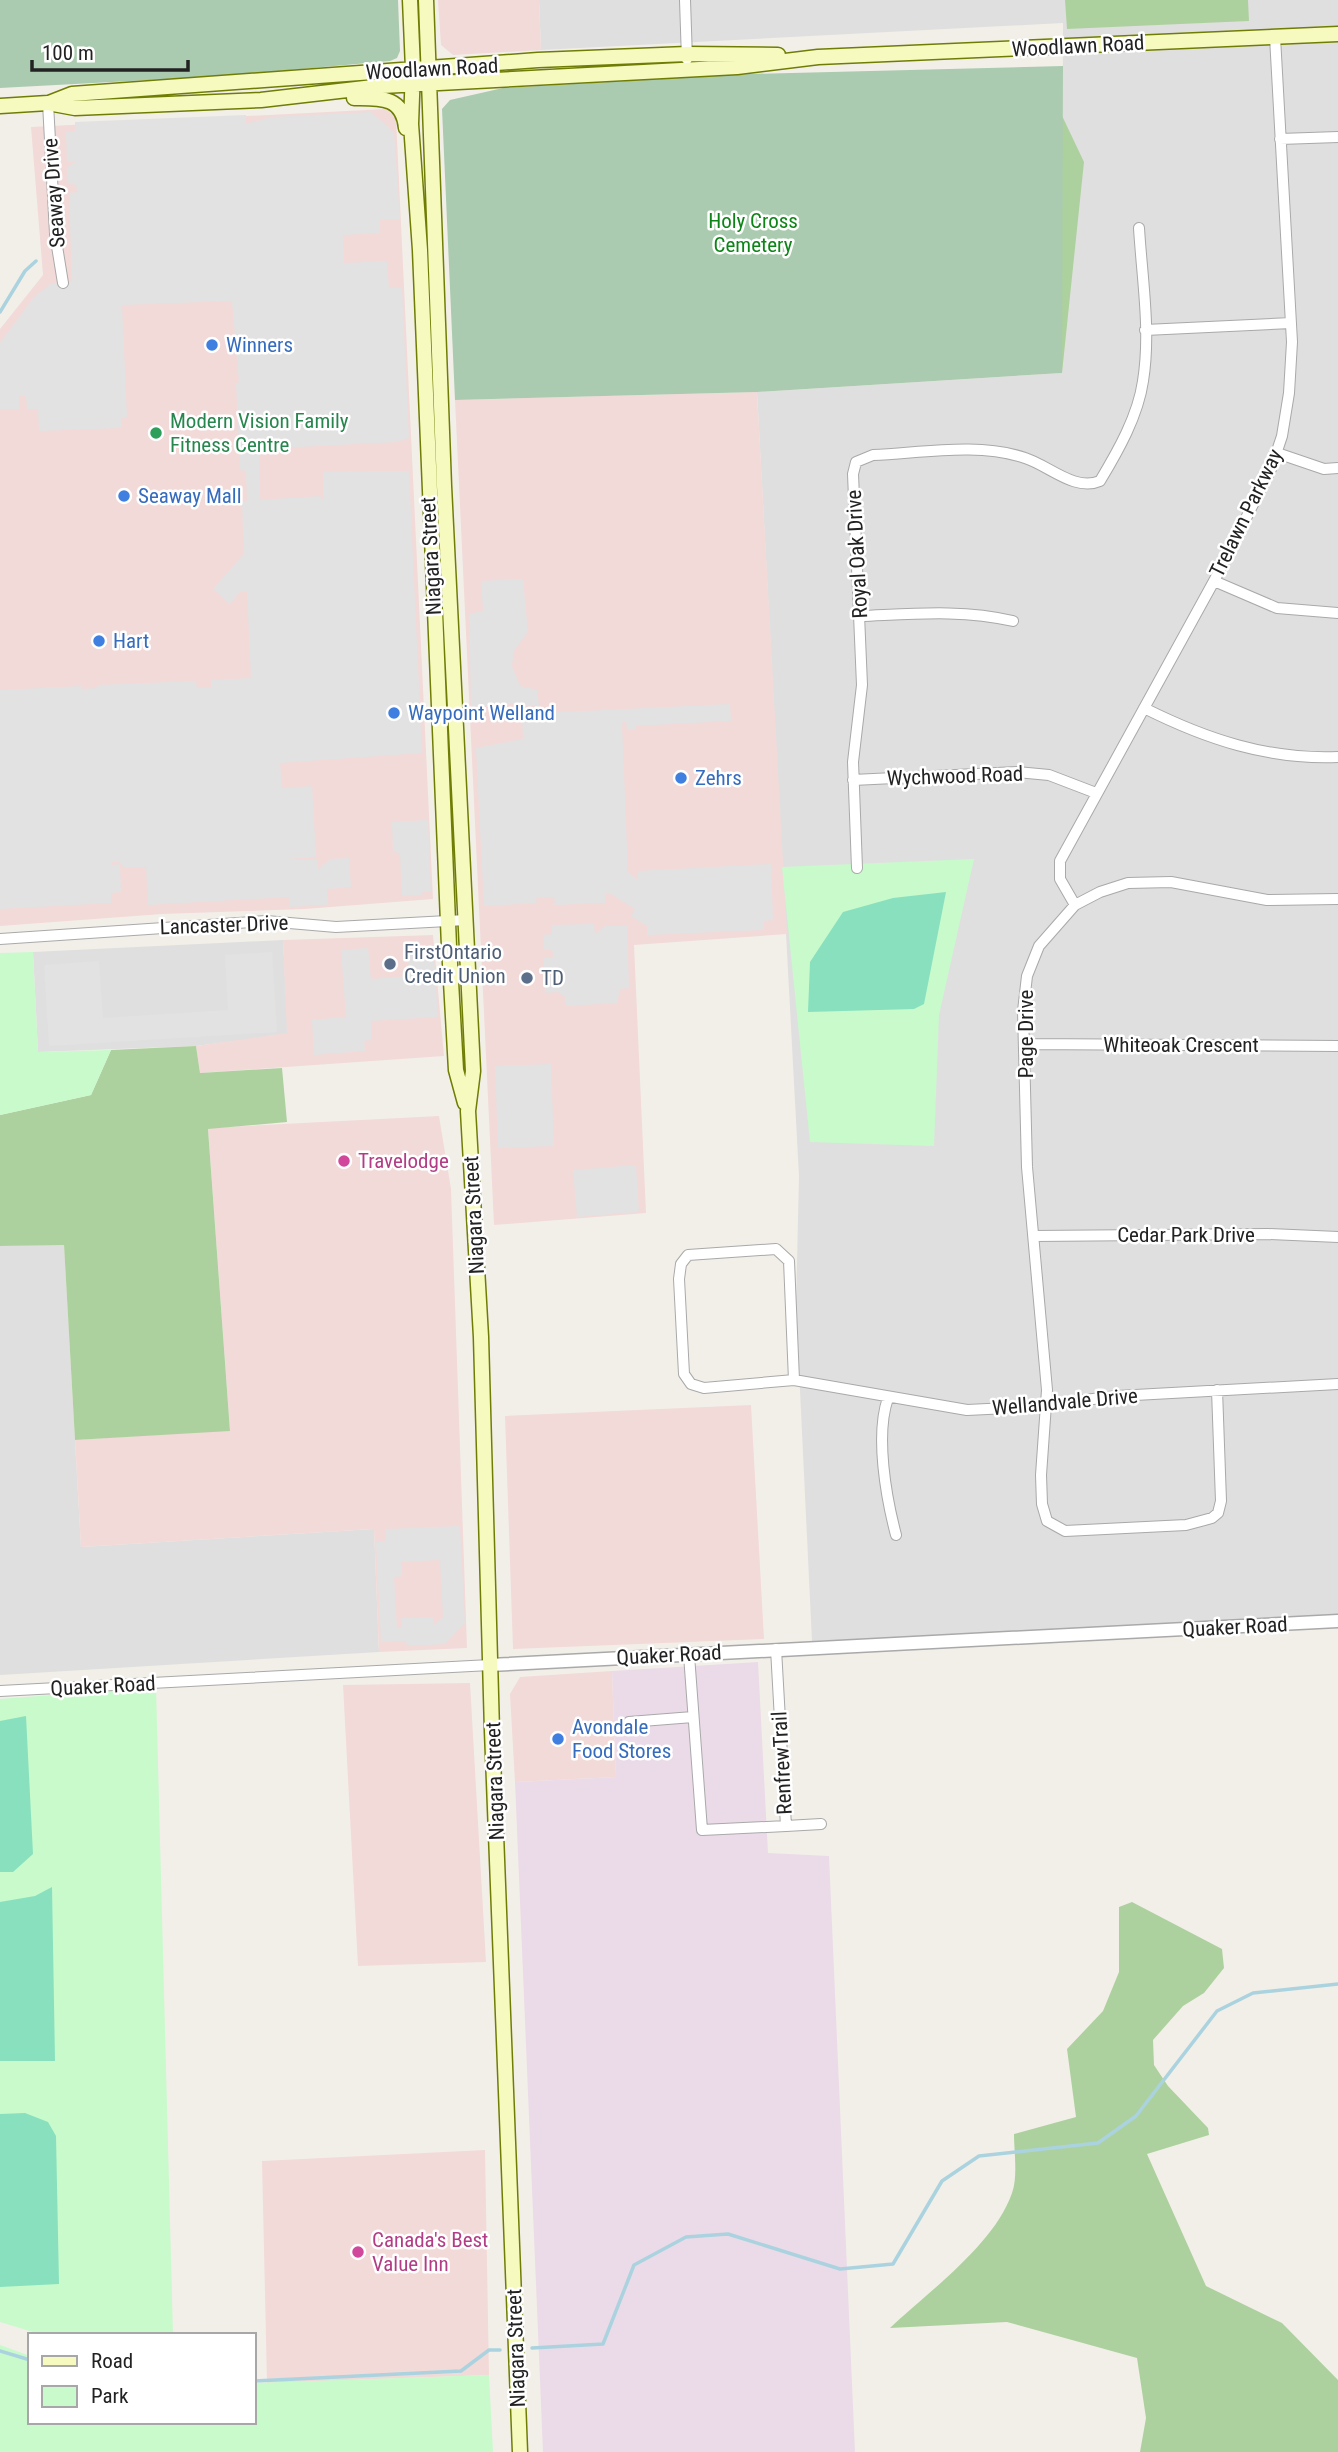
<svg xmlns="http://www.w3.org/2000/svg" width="1338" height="2452" font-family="'Roboto Condensed',sans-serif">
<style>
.residential{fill:#e0dfdf}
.commercial{fill:#f2dad9}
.industrial{fill:#ebdbe8}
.forest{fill:#add19e}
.cemetery{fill:#aacbaf}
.park{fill:#c8facc}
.pitch{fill:#88e0be}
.parking{fill:#e2e2e2;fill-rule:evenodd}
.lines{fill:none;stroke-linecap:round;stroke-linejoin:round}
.stream{stroke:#aad3df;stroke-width:3.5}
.minor-casing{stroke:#a9a9a9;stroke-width:12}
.tertiary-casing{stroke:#a9a9a9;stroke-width:15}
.secondary-casing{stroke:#707d05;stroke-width:17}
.minor{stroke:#fff;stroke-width:10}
.tertiary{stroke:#fff;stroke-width:12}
.secondary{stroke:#f7fabf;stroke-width:14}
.shop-dot{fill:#3f7fe0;stroke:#fff;stroke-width:2.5}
.leisure-dot{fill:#2e9e5b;stroke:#fff;stroke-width:2.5}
.service-dot{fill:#5c6f8a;stroke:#fff;stroke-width:2.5}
.hotel-dot{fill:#d1479c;stroke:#fff;stroke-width:2.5}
.labels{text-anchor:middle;stroke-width:5;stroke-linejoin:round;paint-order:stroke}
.street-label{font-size:21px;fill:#222;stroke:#fff}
.park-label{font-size:21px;fill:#0c8416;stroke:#fff}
.shop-label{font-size:21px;fill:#366cbe;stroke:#fff;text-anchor:start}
.leisure-label{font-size:21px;fill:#27864d;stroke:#fff;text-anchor:start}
.service-label{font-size:21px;fill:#4e5e75;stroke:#fff;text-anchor:start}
.hotel-label{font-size:21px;fill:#b23c85;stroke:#fff;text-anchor:start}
</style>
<rect width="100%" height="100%" fill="#f2efe9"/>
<path class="residential" d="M539,0H1338V1622L812,1641L796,1307L799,1176L757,392L1062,373L1063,23L541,50Z
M283,940L288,1034L196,1046L38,1052L33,952Z
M64,1244L81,1547L374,1529L379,1652L0,1675V1246Z"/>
<path class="commercial" d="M438,0H539L541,50L453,55L441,45Z
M386,109L396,118L433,899L305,909L162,914L0,926V329L43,275L31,127Z
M757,392L787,934L634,945L646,1213L494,1225L455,400Z
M433,935L444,1056L200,1073L196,1046L287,1033L283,940Z
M439,1116L451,1189L467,1648L379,1652L374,1529L81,1547L75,1440L230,1430L208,1128Z
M751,1405L764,1639L513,1649L505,1416Z
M612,1671L616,1777L515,1782L510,1694L520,1677Z
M470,1683L486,1962L358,1966L343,1685Z
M485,2150L489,2375L267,2383L262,2161Z"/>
<path class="industrial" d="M758,1662L768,1853L829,1856L855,2452H543L515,1782L616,1777L612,1671Z"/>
<path class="forest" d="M1065,0H1248L1249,21L1067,29Z
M1056,103L1084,162L1062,373L1041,357Z
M196,1046L200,1073L282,1068L287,1122L208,1129L230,1431L75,1440L64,1245L0,1246V1115L91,1095L111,1050Z
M1132,1902L1222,1949L1224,1968L1204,1993L1183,2006L1153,2040L1154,2065L1168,2086L1208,2128L1209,2135L1147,2154L1206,2286L1282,2323L1338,2380V2452H1140L1146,2418L1137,2358L1007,2322L890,2328C929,2291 994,2245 1012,2193C1018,2177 1014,2151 1014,2134L1076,2117L1067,2049L1103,2011L1119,1972V1907Z"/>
<path class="cemetery" d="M0,0H398L400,51L397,58L390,61L224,76L0,88Z
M1063,66L1062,373L757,392L455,400L442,109L450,100L503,88L749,74Z"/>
<path class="park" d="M974,859L939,1015L934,1146L810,1142L782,867Z
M33,952L38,1052L111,1050L91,1095L0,1115V953Z
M156,1687L173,2335H43L0,2322V1699Z
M0,2345L30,2356V2422H254V2383L489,2375L493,2452H0Z"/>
<path class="pitch" d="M946,892L924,1004L914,1009L808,1012L810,962L843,912L893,898Z
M26,1716L33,1854L13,1872H0V1721Z
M52,1887L55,2061H0V1902L35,1896Z
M25,2113L48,2122L56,2136L59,2284L0,2287V2114Z"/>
<path class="parking" d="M371,112L394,132L400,219L380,220V233L343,235L344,263L387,261L389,288H402L409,438L397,442L259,449L260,500L320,496L323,500V472L409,471L422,753L280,763L282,788L312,786L316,857L287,859L317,860L318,869L331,859L349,858L351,887L327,889L328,905L290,907L289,897L148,905L146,867L125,868L119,862L113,861L111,865L120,864L121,892L111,893V903L0,909V690L82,686V689L97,688L98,685L196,681L197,688H211L212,680L251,678L247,592H240L230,604L213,589L244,554L242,502H247L246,471L240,470L236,383L239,382L232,301L122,305L127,417L121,418V428L39,431L38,409H27L26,396H19V409L0,410V343L34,297L51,284L72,282L69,193L77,192L76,185L68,183L67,167L76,162H67L66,132L75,131V122L246,115V124L271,117Z
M523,579L528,632L514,651L512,666L520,686L537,690L539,705L527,706L524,703L471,707L469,614L483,611L481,581Z
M730,704L731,721L636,726V730H627L626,721L622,723L628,872L638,880V871L771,864L773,920L764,921V930L647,935V926L631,916L635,909L609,893L605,894V903L555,905L554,897L536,898L537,903L484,906L476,748L523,739L522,714Z
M428,820L431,891L423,892L421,895L402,896L400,854L393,851L392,822Z
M594,924L595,934L605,926H627L629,988L620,989L617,1003L566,1006L565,997L558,992L545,993V976L554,975V969H544V958L553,957V954L552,950H544L543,935L552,934V925Z
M368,948L371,979L409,976L408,953L425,952L426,956H434L438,1017L371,1021L372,1040L364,1041L365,1051L314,1055L312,1020L346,1017L341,950Z
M272,952L277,1032L49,1046L44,965L99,961L103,1018L228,1010L225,955Z
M551,1064L554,1146L498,1148L495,1066Z
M636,1165L639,1212L577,1217L573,1170Z
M460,1526L465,1623L445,1644L407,1646L406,1641L381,1642L376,1542L386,1541V1529ZM440,1560L443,1617L434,1625L433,1617L402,1618V1627L397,1628L394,1577L402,1576L401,1562Z"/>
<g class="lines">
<path class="stream" d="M0,312L25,271L36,261
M532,2348L603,2344L634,2265L686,2237L728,2234L840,2269L893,2264L942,2181L979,2156L1098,2143L1136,2116L1217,2011L1253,1993L1338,1984
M0,2351L30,2360
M254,2381L461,2371L489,2350H500"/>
<defs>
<path id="minor" d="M685,0L687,59
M48,103L55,234L63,283
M1280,139L1338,137
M1145,330L1291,323
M1277,453L1324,469L1338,468
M1214,581L1277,608L1338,613
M860,616C912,614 962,609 1013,621
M1144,708C1206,739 1268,760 1338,757
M853,780L1017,772L1049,775L1096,793
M857,868L853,762L862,685L853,474L856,462L873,455C922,453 978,442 1025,458C1048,465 1075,492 1100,481C1118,451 1138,416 1143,381C1151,332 1142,278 1139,228
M1075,905L1060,879V861L1214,581L1271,469L1282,436L1289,393L1292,342L1275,37
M0,939L266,921L336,927L466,920
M1024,1044L1338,1046
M1034,1236L1268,1234L1338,1237
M794,1380L789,1261L776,1249L688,1255L681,1264L679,1279L684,1374L691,1384L704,1388L794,1380L967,1410L1029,1407L1117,1396L1338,1384
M1217,1390L1221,1501L1218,1513L1212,1518L1186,1525L1065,1531L1047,1521L1042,1504L1041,1475L1047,1390L1027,1167L1023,1011L1027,976L1039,946L1075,905L1100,892L1128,883L1171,882L1267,900L1338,899
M888,1398C875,1435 886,1497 896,1535
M689,1655L702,1830L786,1826L776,1649
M0,1691L490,1665
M629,1722L693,1717
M786,1826L821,1824"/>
<path id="tertiary" d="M490,1665L1338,1621"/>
<path id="secondary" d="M410,0L413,69L411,124L420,250L449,946L456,1070L465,1103
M426,0L444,486L473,1071L468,1111L481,1337L492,1731L520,2452
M354,98C380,98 403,96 406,128
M49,103L72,94L538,60L687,54L778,55
M0,106L48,103L75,108L261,100L382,86L737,67L818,57L1338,34"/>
</defs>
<use href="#minor" class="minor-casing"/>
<use href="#tertiary" class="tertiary-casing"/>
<use href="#secondary" class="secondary-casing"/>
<use href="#minor" class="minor"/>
<use href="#tertiary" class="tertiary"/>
<use href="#secondary" class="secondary"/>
</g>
<g class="shop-dot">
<circle cx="212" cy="345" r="7"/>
<circle cx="124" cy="496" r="7"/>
<circle cx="99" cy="641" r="7"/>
<circle cx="394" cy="713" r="7"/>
<circle cx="681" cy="778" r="7"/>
<circle cx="558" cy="1739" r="7"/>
</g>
<circle class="leisure-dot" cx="156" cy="433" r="7"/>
<g class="service-dot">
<circle cx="390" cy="964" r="7"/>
<circle cx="527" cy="978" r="7"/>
</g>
<g class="hotel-dot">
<circle cx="344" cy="1161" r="7"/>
<circle cx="358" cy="2252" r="7"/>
</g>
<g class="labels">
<g class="street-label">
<text transform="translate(1078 46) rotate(-3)" y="7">Woodlawn Road</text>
<text transform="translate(432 69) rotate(-3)" y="7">Woodlawn Road</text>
<text transform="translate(54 193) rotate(-94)" y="7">Seaway Drive</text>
<text transform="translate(1246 513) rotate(-64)" y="7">Trelawn Parkway</text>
<text transform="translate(857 554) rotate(-93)" y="7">Royal Oak Drive</text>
<text transform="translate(431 556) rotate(-93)" y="7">Niagara Street</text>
<text transform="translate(955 776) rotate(-2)" y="7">Wychwood Road</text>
<text transform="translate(224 925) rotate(-2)" y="7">Lancaster Drive</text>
<text transform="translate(1026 1034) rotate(-90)" y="7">Page Drive</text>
<text x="1181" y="1052">Whiteoak Crescent</text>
<text transform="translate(474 1215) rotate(-93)" y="7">Niagara Street</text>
<text x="1186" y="1242">Cedar Park Drive</text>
<text transform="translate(1065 1402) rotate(-5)" y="7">Wellandvale Drive</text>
<text transform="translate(1235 1627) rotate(-3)" y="7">Quaker Road</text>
<text transform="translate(669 1655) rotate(-3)" y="7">Quaker Road</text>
<text transform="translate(103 1686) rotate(-3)" y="7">Quaker Road</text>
<text transform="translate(782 1763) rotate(-93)" y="7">RenfrewTrail</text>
<text transform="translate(495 1781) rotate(-92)" y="7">Niagara Street</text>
<text transform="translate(516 2348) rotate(-92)" y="7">Niagara Street</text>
</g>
<g class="park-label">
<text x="753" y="228">Holy Cross<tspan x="753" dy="24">Cemetery</tspan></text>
</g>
<g class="shop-label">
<text x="226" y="352">Winners</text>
<text x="138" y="503">Seaway Mall</text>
<text x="113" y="648">Hart</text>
<text x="408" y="720">Waypoint Welland</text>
<text x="695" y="785">Zehrs</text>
<text x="572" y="1734">Avondale<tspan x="572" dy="24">Food Stores</tspan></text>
</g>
<g class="leisure-label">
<text x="170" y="428">Modern Vision Family<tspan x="170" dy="24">Fitness Centre</tspan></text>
</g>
<g class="service-label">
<text x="404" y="959">FirstOntario<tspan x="404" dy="24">Credit Union</tspan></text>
<text x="541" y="985">TD</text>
</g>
<g class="hotel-label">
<text x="358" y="1168">Travelodge</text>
<text x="372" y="2247">Canada's Best<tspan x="372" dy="24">Value Inn</tspan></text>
</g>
</g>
<rect x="28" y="2333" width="228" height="91" fill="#ffffff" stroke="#a7a7a7" stroke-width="2"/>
<rect x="42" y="2356" width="35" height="10" fill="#f7fabf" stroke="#a7a7a7" stroke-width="2"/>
<text x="91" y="2368" font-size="21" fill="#222222">Road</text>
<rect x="42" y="2386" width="35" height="21" fill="#c8facc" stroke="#a7a7a7" stroke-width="2"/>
<text x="91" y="2403" font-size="21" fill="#222222">Park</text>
<path d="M32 60v10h156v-10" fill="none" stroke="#222222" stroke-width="3.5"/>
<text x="42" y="60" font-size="21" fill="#222222" stroke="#ffffff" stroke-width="5" paint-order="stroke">100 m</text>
</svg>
